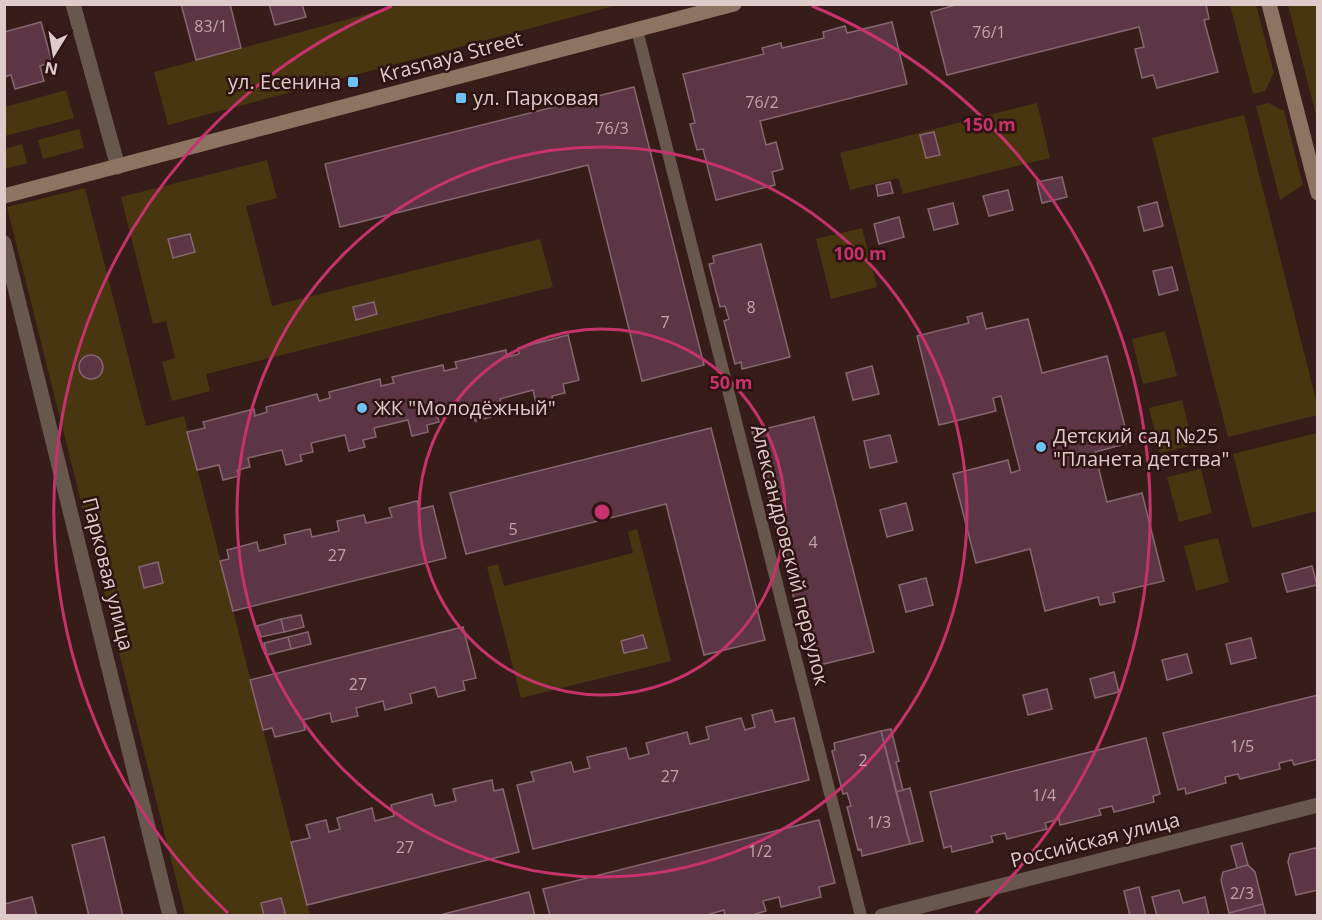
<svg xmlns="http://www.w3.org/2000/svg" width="1322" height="920" font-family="'Open Sans',sans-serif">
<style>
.green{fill:#47360f}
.building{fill:#5d3645;stroke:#856671;stroke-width:1.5}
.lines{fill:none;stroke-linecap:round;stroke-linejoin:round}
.lane{stroke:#67574d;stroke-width:12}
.street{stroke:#67574d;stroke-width:15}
.secondary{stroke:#8d7362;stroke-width:15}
.ring{fill:none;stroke:#c6336c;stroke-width:3}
.poi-dot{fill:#6ec2f3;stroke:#2d1311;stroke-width:2}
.labels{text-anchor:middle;stroke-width:5;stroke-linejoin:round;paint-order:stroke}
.number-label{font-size:16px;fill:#bea6a9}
.street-label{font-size:20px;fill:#dfccca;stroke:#2d1311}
.poi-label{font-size:20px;fill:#dfccca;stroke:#2d1311;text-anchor:start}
.centre{fill:#c6336c;stroke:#2d1311;stroke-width:3}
.ring-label{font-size:18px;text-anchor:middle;font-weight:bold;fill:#c6336c;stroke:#2d1311;stroke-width:5;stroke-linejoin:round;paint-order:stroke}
</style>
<rect width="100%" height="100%" fill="#371d1a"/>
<path class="green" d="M404,4L617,5L168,125L154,72Z
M1230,5H1256L1274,73L1265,91L1253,94Z
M1288,5H1317V119Z
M66,90L74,118L5,136V107Z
M1037,103L1050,158L903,194L898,178L850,190L840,153Z
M1268,103L1284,111L1303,185L1280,200L1256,106Z
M1244,115L1317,404L1318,415L1228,437L1152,138Z
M79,129L84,148L43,159L38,140Z
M22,144L27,163L5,169V149Z
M267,160L277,198L246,206L272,306L540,239L553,287L206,374L210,391L172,401L162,362L175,358L166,321L153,324L121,197Z
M85,188L146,426L184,416L310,915H185L7,207Z
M862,228L877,287L831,299L816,239Z
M1165,331L1177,376L1143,384L1132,339Z
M1182,400L1193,445L1160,453L1149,408Z
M1317,433V511L1252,528L1233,454Z
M1201,469L1212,513L1179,522L1167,477Z
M637,529L671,661L521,698L487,567L498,564L504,586L633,553L628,532Z
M1218,538L1229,582L1196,591L1184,546Z"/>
<path class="building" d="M181,4H230L241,48L196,60Z
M269,4H302L306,17L275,25Z
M959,4H1206L1209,19L1204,20L1218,72L1157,88L1153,75L1142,78L1135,49L1144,47L1139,27L947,75L931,12Z
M41,22L52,62L40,66L44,81L15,89L11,75L4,77V32Z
M892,22L907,84L760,121L766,145L776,142L783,169L772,172L775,185L716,200L703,149L697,150L690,124L695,123L683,74L764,54L762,48L781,43L782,48L824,38L823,32L845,26L847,33Z
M634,87L704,365L642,381L588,165L340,227L325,164Z
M934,132L940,155L926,158L920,135Z
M1062,177L1067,197L1042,203L1037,182Z
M890,182L893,193L878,196L876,185Z
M1008,190L1013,210L989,216L983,196Z
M1157,202L1163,226L1144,231L1138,207Z
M953,203L958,224L934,230L928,209Z
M899,217L904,237L879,244L874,224Z
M190,234L195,252L173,258L168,239Z
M761,244L790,357L742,369L741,362L735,364L724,321L729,319L725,306L720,307L709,264L714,263L713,256Z
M1172,267L1178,290L1159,295L1153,271Z
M374,302L377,314L356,320L353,307Z
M982,313L986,329L1028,319L1042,373L1107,356L1129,443L1095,452L1101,478L1107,502L1142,493L1164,581L1113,593L1115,602L1100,605L1098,597L1045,611L1030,549L976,563L953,474L1008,460L1011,473L1020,470L1001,396L993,398L996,411L939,425L917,336L969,323L967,317Z
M568,335L579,380L563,384L565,393L552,396L553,402L537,407L533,390L500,399L502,407L490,410L491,417L475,421L471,405L437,413L439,422L427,425L428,432L412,436L408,420L374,428L376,437L363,440L365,447L349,451L345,435L311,443L313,452L300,455L302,461L286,465L282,450L248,458L250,467L237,470L239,476L223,480L219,465L197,470L187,432L205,428L203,422L254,409L255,416L267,412L266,407L317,394L319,401L330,398L329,392L380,379L381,386L394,383L392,377L443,365L444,371L457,368L455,362L506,350L507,357L519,354L518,348Z
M79 367a12 12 0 1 1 24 0a12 12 0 1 1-24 0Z
M872,366L879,394L853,400L846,373Z
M814,417L874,652L811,667L752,432Z
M711,428L765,640L704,655L666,504L466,554L450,493Z
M890,435L897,462L870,468L864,441Z
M417,501L419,509L433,506L446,558L233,611L220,561L229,559L227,550L257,542L259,551L286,544L284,535L310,529L312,537L339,531L337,521L364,515L366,523L392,517L389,508Z
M906,503L913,530L887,537L880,510Z
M158,562L163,583L144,588L139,567Z
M1312,566L1317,585L1287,592L1282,574Z
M926,578L933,605L906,612L899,585Z
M301,615L304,627L284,632L281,619Z
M281,619L284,632L261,637L257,626Z
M463,627L476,678L463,681L465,690L438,697L435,687L410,694L412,703L385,710L383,701L356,708L358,716L332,722L330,713L303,720L305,730L275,737L272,728L263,730L250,680Z
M308,632L311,644L291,649L288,637Z
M643,635L647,648L624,653L621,641Z
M288,637L291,649L267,655L264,643Z
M1251,638L1256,658L1231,664L1226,644Z
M1187,654L1192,673L1167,680L1162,660Z
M1114,672L1119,692L1095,698L1090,679Z
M1047,689L1052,709L1028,715L1023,695Z
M1318,695V759L1294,765L1292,760L1279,763L1280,769L1240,779L1238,774L1225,777L1226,783L1186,794L1185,788L1178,790L1163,733Z
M772,710L775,722L794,718L809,780L533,849L517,785L534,781L531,772L571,762L574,772L590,768L587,757L626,748L629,759L649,754L646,743L687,732L690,744L709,739L706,727L741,718L745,730L755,727L752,715Z
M891,729L899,761L896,762L903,790L896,792L881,731Z
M881,731L910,844L862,856L861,849L858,850L847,807L851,806L847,793L843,794L832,751L835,750L834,743Z
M1146,738L1160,794L1153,796L1154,802L1114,812L1112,806L1099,809L1101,815L1060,825L1059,819L1045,823L1047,829L1007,839L1005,833L991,836L993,842L952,852L951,846L944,848L930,792Z
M492,780L494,791L503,789L519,852L307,905L291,842L310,838L306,825L326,820L329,832L340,829L337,818L372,808L375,821L394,816L391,805L432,794L435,806L456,801L453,789Z
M910,788L923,841L910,844L896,792Z
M819,820L835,883L819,887L821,897L781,907L779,897L763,901L766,911L749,916H725L724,910L703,916H550L543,889Z
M104,837L123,916H89L72,845Z
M1242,843L1248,865L1237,868L1231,846Z
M1315,848L1318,850V890L1296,895L1288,862L1290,854Z
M1248,865L1255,872L1263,904L1229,913L1221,880L1223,872Z
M1139,887L1146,916H1130L1124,891Z
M1179,890L1183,903L1205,897L1209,916H1157L1152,897Z
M529,892L535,916H436Z
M32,897L37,916H4V904Z
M281,898L286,916H264L261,903Z
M1263,904L1266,916H1230L1229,913Z"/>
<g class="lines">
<path class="lane" d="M637,30L861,916"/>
<path class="street" d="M73,4L118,167
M4,243L170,916
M882,916L1318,805"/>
<path class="secondary" d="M1269,4L1318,193
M4,196L734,4"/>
</g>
<g class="ring">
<circle cx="602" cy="512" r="183"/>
<circle cx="602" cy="512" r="365"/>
<path d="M228 913A548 548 0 0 1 392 6M812 6A548 548 0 0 1 976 913"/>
</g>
<g class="poi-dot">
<rect x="347" y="76" width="12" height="12" rx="3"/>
<rect x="455" y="92" width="12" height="12" rx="3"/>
<circle cx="362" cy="408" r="6"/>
<circle cx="1041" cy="447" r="6"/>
</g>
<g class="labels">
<g class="number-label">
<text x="211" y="32">83/1</text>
<text x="989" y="38">76/1</text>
<text x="762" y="108">76/2</text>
<text x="612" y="134">76/3</text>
<text x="751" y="313">8</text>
<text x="665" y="328">7</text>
<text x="513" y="535">5</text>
<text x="813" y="548">4</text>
<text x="337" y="561">27</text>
<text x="358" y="690">27</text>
<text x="1242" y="752">1/5</text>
<text x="863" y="766">2</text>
<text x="670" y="782">27</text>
<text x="1044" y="801">1/4</text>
<text x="879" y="828">1/3</text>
<text x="405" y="853">27</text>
<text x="760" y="857">1/2</text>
<text x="1242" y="899">2/3</text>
</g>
<g class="street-label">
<text transform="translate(451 57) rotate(-15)" y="7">Krasnaya Street</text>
<text transform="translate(790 555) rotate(76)" y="7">Александровский переулок</text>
<text transform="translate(108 574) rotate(76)" y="7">Парковая улица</text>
<text transform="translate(1095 840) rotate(-14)" y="7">Российская улица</text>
</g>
<g class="poi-label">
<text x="341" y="89" text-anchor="end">ул. Есенина</text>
<text x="473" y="105">ул. Парковая</text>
<text x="374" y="415">ЖК "Молодёжный"</text>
<text x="1053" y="443">Детский сад №25<tspan x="1053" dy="23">"Планета детства"</tspan></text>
</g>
</g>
<circle cx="602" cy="512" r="9" class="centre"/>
<g class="ring-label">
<text x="989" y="131">150 m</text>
<text x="860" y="260">100 m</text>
<text x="731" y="389">50 m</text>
</g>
<rect width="1322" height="920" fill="none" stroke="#dfccca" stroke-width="12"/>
<g transform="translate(54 54) rotate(191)" stroke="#2d1311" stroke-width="4.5" paint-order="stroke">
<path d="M0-4.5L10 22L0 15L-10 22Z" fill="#dfccca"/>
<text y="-9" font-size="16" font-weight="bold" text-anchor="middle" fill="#dfccca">N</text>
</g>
</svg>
